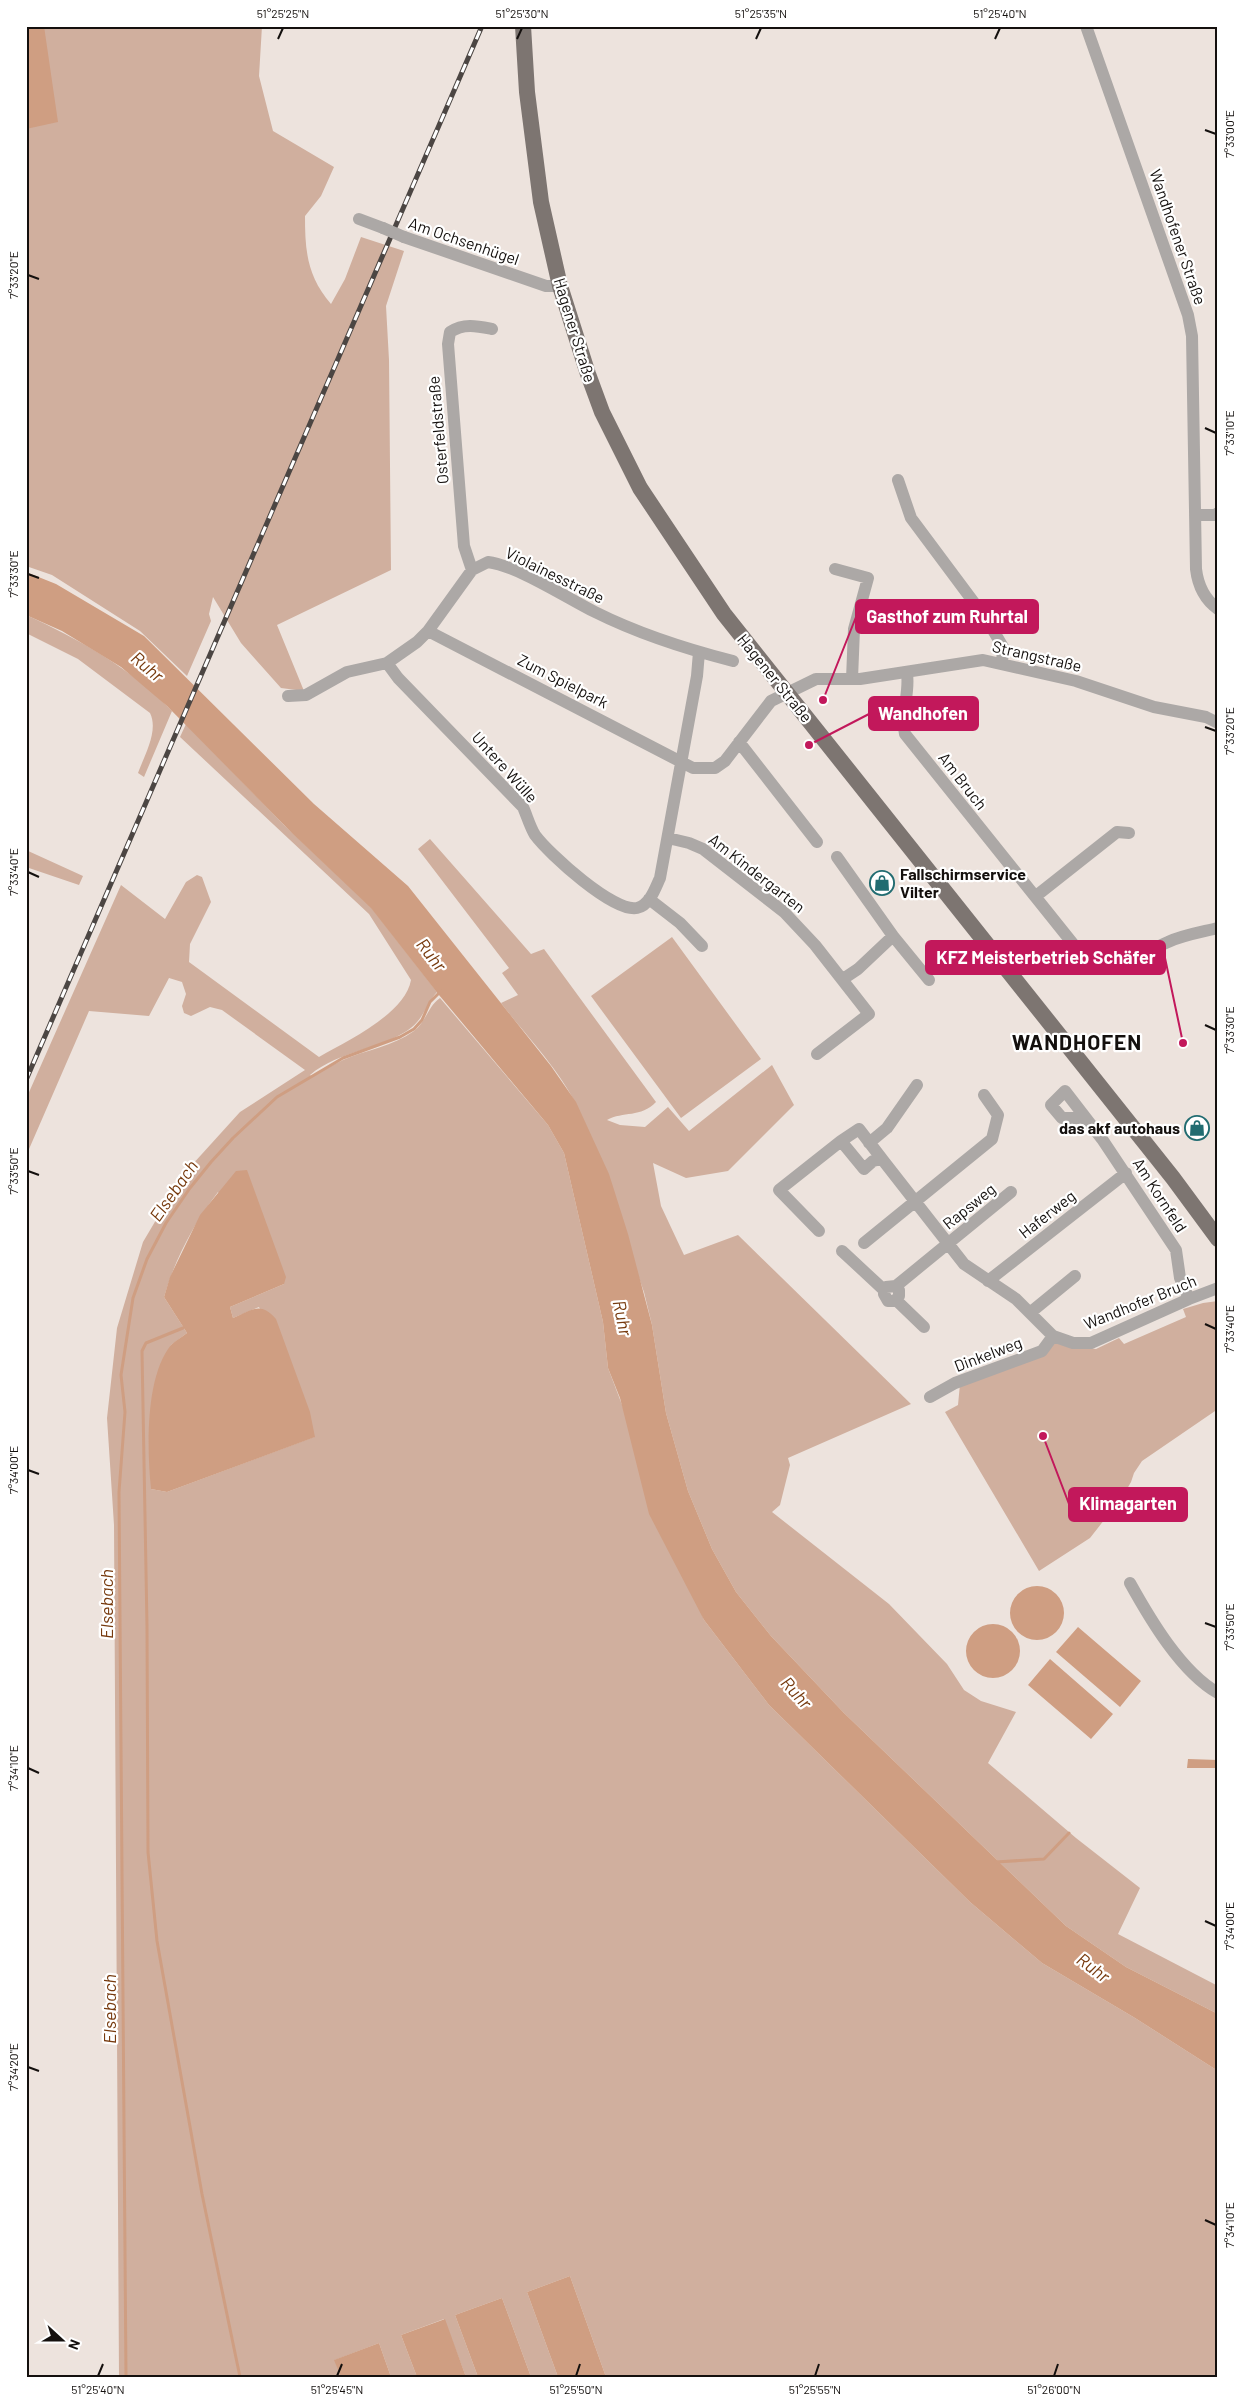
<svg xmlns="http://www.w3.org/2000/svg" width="1244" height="2403" font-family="Barlow,sans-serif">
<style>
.green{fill:#d0af9e;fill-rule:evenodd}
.water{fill:#cf9e82}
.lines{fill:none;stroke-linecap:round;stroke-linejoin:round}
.stream{stroke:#cf9e82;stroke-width:3}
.minor{stroke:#aca8a6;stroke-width:12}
.major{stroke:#7d7571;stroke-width:16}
.rail-casing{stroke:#4c4643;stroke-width:5}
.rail{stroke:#fff;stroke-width:3;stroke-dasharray:9;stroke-linecap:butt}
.minor-bridge{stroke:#aca8a6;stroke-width:12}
.ticks{fill:none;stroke:#14100e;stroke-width:2}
.labels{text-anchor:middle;stroke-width:4.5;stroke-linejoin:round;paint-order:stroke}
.street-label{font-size:16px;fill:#14100e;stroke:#fff}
.poi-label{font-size:16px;font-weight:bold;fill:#14100e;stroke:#fff;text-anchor:start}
.water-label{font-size:18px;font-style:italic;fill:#773a0e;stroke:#fff}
.district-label{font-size:21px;font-weight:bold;letter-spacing:1px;fill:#14100e;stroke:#fff}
.leader{fill:none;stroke:#c2185b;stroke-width:2}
.callout-dot{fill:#c2185b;stroke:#fff;stroke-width:2}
.callout{fill:#c2185b;stroke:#c2185b;stroke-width:2}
.callout-label{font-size:18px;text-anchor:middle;font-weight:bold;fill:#fff}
.neatline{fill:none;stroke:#14100e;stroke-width:2}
.ticks-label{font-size:12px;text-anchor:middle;fill:#14100e}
</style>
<rect width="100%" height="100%" fill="#ede3dd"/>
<path class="green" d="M26,26H262L259,76L273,131L334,167L321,196L305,216C305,251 307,276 331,304L345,279L361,237L404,251L386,306L389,360L391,570L277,625L304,691L281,688L241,643L213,597L209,614L211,621L187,676L140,631L52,575L26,566Z
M26,615C79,639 132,669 172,711L144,777L138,773C144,756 159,731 150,713L78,659L26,633Z
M186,724L284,825L371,907L437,992C427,1003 424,1017 412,1027C385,1049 339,1050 310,1075L312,1077C322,1071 332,1065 343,1060C366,1050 393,1046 414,1031C426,1022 428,1006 440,998L548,1125L564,1153L603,1322L608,1368L704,1620L769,1705L970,1902L1042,1963L1135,2018L1218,2071V2377H606L570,2276L527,2292L558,2377H531L502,2298L455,2315L478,2377H466L444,2319L401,2335L417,2377H391L379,2343L335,2360L341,2377H119L114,1525L107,1418L117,1328L143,1242L182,1176L240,1112L305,1070L222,1010L210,1007L191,1016L184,1013L182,1006L186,994L182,982L169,978L149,1016L89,1011L26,1156V1099L121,885L165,919L186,882L197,875L202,877L211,902L190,944L189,962L319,1057C347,1041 405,1014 411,980L369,914L180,737ZM218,1192L284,1284L230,1307L233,1318L259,1307L314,1437L167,1492L151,1489L150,1420L171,1345L187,1333L164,1297C175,1259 194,1223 218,1192Z
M430,839L531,954L544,949L656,1102C641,1118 623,1111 607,1120L620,1125L645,1127L668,1107L689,1131L772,1065L794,1105L728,1171L686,1178L653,1163L661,1206L684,1255L738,1235L911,1404L788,1458L790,1465L780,1505L772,1512L889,1604L947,1664L964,1690L981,1701L1016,1712L988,1763L1076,1838L1140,1888L1118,1934L1218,1986V2014L1126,1967L1066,1926L844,1713L771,1636L736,1592L712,1549L688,1491L666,1413L652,1325L644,1292L580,1113C564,1074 526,1036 501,1003L518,995L502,973L509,968L418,849Z
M26,850L83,876L79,885L26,867Z
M672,937L761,1059L681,1118L591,996Z
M1218,1301V1409L1142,1461L1134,1473L1131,1482L1123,1496L1090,1538L1039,1571L945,1412L958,1405L960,1384L1055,1343L1096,1349L1119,1338L1124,1344L1186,1317L1183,1309L1203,1303Z"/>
<path class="water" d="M26,26H44L58,122L26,129Z
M26,572L56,584L144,636L314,804L408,886L551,1066L576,1102L609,1174L628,1234L652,1325L666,1413L688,1491L712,1549L736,1592L771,1636L844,1713L1066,1926L1126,1967L1218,2014V2071L1135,2018L1042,1963L970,1902L769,1705L704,1620L649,1514L620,1398L608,1368L603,1322L564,1153L548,1125L439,995L371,908L293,834L167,706L121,667L62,631L26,615Z
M247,1170L286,1277L284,1284L230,1307L233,1318C252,1310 260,1301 276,1319L310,1412L315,1437L167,1492L151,1489C147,1449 145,1377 171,1345C175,1341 182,1337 187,1333L164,1297L170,1277L200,1215L236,1171Z
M1010 1613a27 27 0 1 1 54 0a27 27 0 1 1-54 0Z
M966 1651a27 27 0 1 1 54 0a27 27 0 1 1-54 0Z
M1078,1627L1141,1681L1120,1707L1056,1652Z
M1050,1659L1113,1714L1091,1739L1028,1685Z
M1188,1759L1218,1760V1768H1187Z
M570,2276L606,2377H558L527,2292Z
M502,2298L531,2377H478L455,2315Z
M445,2319L466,2377H417L401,2335Z
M379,2343L391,2377H341L334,2360Z"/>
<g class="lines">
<path class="stream" d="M183,1328L146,1343L142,1351L147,1626L148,1852L157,1941L202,2194L240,2377
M996,1862L1044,1859L1069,1833
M126,2377L119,1492L125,1412L121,1375L133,1298L147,1259L166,1223L190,1188L211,1162L233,1138L277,1097L343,1058L400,1037L414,1029L422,1020L430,1002L441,991"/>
<path class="minor" d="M1086,26L1188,315L1192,336L1196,569C1198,586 1204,599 1218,609
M359,219L383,228
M404,237L546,286H560
M898,480L911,518L987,620L1003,647L1002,664
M1195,515H1215L1218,513
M835,569L868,578L854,629L852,679
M472,570L464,546L448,344L450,332C464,323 477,326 492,329
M428,631L693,768H715L725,761L771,701L816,679H860L983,660L1076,681L1154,707L1206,717L1218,723
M387,663L398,678L523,807C527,816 530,827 535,835C549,854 614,913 637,908C650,905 655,889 660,878L697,676L699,652
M907,673C910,697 900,710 905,734L1082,955C1121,978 1133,957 1168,942C1183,935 1202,932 1218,928
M288,696L306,695L347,672L387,663L417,642L428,631L472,570L488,562C518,566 567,598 595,612C639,634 686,649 733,661
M739,742L817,842
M668,838L689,843L703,849L784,912L815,945L869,1014L817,1054
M837,857L893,936
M1036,896L1117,832L1129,833
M649,899L680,923L702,946
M843,979L858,969L893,936L929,980
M1085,1118H1062L1051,1105L1065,1091L1102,1139L1176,1250L1180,1278L1189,1299
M869,1143L887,1128L917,1085
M882,1159L859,1129L841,1141L864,1169L873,1161L882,1159L964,1264L1016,1299L1053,1336L1073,1343H1091L1189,1299L1218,1288
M819,1231L779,1190L841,1141
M864,1243L992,1139L998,1115L984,1095
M842,1251L884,1290
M988,1281L1126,1173
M896,1286L899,1290V1296L895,1301H888L884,1294L886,1287L896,1286L1011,1192
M896,1300L924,1327
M1031,1312L1075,1276
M930,1397L955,1383L1042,1351L1053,1336
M1130,1583C1150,1619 1181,1672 1218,1693"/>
<path class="major" d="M523,26L527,92L541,202L560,286L588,374L602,412L640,488L724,614L1173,1178L1218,1239"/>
<defs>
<path id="rail" d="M26,1080L482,26"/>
</defs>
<use href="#rail" class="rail-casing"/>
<use href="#rail" class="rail"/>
<path class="minor-bridge" d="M383,228L404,237"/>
</g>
<path class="ticks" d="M278,39L283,28M517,39L522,28M756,39L761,28M995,39L1000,28M1205,130L1216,134M28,275L39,279M1205,428L1216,433M28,574L39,578M1205,727L1216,731M28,872L39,877M1205,1025L1216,1030M28,1171L39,1175M1205,1324L1216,1329M28,1470L39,1474M1205,1623L1216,1627M28,1768L39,1773M1205,1921L1216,1926M28,2067L39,2071M1205,2220L1216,2225M98,2376L103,2364M337,2376L342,2364M576,2376L580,2364M815,2376L819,2364M1054,2376L1058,2364"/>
<defs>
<symbol id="shop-ring" viewBox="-11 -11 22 22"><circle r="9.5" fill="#fff" stroke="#216c71" stroke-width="1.5"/><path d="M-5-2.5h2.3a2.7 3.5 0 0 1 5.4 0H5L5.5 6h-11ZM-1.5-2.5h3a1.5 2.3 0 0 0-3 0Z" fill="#216c71"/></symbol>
</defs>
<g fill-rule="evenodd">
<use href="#shop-ring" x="868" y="869" width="28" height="28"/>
<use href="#shop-ring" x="1183" y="1114" width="28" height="28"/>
</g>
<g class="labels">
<g class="street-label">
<text transform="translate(1178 237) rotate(71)" y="6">Wandhofener Straße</text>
<text transform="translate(464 241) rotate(19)" y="6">Am Ochsenhügel</text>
<text transform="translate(575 330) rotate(73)" y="6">Hagener Straße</text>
<text transform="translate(438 430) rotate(-95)" y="6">Osterfeldstraße</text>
<text transform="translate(555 575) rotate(26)" y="6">Violainesstraße</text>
<text transform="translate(1037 656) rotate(13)" y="6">Strangstraße</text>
<text transform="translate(775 678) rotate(51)" y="6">Hagener Straße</text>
<text transform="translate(563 681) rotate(27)" y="6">Zum Spielpark</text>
<text transform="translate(505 767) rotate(48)" y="6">Untere Wülle</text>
<text transform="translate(963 781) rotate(52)" y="6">Am Bruch</text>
<text transform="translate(757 873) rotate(38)" y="6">Am Kindergarten</text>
<text transform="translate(1160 1195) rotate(57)" y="6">Am Kornfeld</text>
<text transform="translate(969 1206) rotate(-39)" y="6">Rapsweg</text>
<text transform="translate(1047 1214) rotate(-38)" y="6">Haferweg</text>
<text transform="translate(1140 1302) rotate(-22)" y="6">Wandhofer Bruch</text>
<text transform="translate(988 1354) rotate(-21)" y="6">Dinkelweg</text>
</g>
<g class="poi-label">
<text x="900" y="880">Fallschirmservice<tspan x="900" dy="18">Vilter</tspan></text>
<text x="1180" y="1134" text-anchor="end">das akf autohaus</text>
</g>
<g class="water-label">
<text transform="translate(147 667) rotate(40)" y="6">Ruhr</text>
<text transform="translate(431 955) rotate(52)" y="6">Ruhr</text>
<text transform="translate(174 1191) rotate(-55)" y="6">Elsebach</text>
<text transform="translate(622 1318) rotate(78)" y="6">Ruhr</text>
<text transform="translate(107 1604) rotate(-90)" y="6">Elsebach</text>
<text transform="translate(796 1693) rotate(48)" y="6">Ruhr</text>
<text transform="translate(1093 1968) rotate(37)" y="6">Ruhr</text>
<text transform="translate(110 2009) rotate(-90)" y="6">Elsebach</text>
</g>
<g class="district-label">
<text x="1077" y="1050">WANDHOFEN</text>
</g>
</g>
<path class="leader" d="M823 700L856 617M809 745L869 714M1183 1043L1165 958M1043 1436L1069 1504"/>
<g class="callout-dot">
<circle cx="823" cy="700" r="5"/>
<circle cx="809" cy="745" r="5"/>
<circle cx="1183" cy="1043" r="5"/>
<circle cx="1043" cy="1436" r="5"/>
</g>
<g class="callout">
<rect x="856" y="600" width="182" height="33" rx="5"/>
<rect x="869" y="697" width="109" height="33" rx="5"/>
<rect x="926" y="941" width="239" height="33" rx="5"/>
<rect x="1069" y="1488" width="118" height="33" rx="5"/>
</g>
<g class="callout-label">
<text x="947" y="623">Gasthof zum Ruhrtal</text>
<text x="923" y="720">Wandhofen</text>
<text x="1046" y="964">KFZ Meisterbetrieb Schäfer</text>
<text x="1128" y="1510">Klimagarten</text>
</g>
<rect width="1244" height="2403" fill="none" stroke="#ffffff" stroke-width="55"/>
<g transform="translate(62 2340) rotate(111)" stroke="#ffffff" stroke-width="4" paint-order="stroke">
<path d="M0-4L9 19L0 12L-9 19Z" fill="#14100e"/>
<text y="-8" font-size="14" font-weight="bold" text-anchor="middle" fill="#14100e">N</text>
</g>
<rect x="28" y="28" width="1188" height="2348" class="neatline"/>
<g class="ticks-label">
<text x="283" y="18">51°25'25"N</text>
<text x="522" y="18">51°25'30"N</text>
<text x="761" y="18">51°25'35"N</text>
<text x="1000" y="18">51°25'40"N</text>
<text transform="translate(1230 134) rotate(-90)" y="4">7°33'00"E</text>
<text transform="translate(14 275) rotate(-90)" y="4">7°33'20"E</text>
<text transform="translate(1230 433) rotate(-90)" y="4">7°33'10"E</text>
<text transform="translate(14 574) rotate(-90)" y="4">7°33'30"E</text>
<text transform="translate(1230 731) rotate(-90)" y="4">7°33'20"E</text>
<text transform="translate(14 872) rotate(-90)" y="4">7°33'40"E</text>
<text transform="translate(1230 1030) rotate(-90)" y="4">7°33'30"E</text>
<text transform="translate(14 1171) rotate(-90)" y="4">7°33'50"E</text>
<text transform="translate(1230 1329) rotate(-90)" y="4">7°33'40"E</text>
<text transform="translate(14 1470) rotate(-90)" y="4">7°34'00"E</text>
<text transform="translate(1230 1627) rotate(-90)" y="4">7°33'50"E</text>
<text transform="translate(14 1768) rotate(-90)" y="4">7°34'10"E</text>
<text transform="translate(1230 1926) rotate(-90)" y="4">7°34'00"E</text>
<text transform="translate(14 2067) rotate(-90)" y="4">7°34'20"E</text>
<text transform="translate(1230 2225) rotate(-90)" y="4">7°34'10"E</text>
<text x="98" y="2394">51°25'40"N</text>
<text x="337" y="2394">51°25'45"N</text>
<text x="576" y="2394">51°25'50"N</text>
<text x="815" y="2394">51°25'55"N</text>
<text x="1054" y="2394">51°26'00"N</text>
</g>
</svg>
